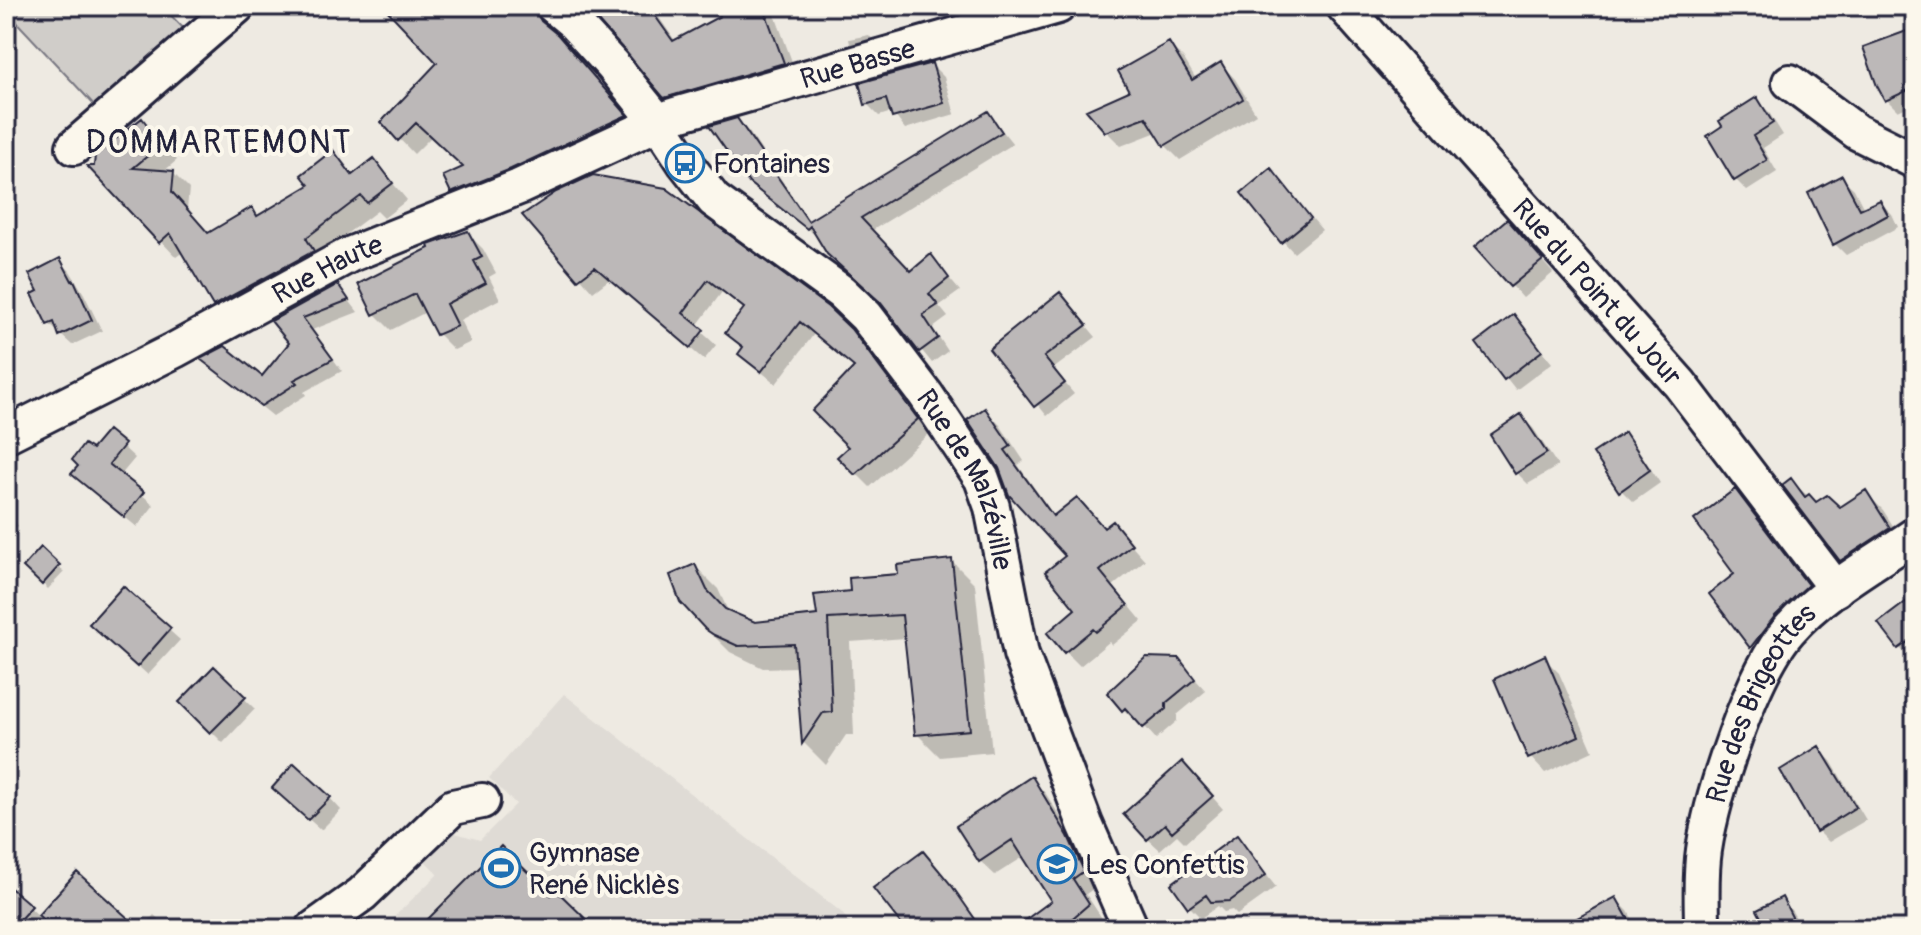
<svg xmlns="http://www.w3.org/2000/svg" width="1921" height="935" font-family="Pangolin,sans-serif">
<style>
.built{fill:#dfdbd5}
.green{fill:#d0cdc9;stroke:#797882;stroke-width:2}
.shadow{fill:#0003}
.building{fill:#bcb8b8;stroke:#22223b;stroke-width:2}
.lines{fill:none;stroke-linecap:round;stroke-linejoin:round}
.minor-casing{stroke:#22223b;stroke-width:40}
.minor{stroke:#fbf7ec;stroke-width:34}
.labels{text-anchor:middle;stroke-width:8;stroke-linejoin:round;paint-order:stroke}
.street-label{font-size:28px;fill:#22223b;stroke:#fbf7ec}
.poi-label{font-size:28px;fill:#22223b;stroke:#fbf7ec;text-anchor:start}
.quarter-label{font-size:32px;letter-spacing:2px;fill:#22223b;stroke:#fbf7ec}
</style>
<rect width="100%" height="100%" fill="#eeeae2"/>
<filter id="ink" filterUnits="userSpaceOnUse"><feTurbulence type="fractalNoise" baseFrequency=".0125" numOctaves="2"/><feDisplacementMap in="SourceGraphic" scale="16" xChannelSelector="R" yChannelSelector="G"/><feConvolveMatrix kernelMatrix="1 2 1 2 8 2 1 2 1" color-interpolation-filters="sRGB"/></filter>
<g filter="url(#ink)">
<path class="built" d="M564,694L841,912L855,929H377L392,919L438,874L422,858L448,831L480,840L516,804L489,778Z"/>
<path class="green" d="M17,6H162L186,31L98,109L9,14Z"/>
<path class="shadow" d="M387,6H556L549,18L550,31L612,96L640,130L468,206L453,191L466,168L432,136L414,154L383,122L439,63Z
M585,6H651L676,42L722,17L718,6H801L775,15L798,78L681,112Z
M869,35L876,44L855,49L850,44L849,39Z
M1915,36V103L1898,111L1887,100Z
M1169,44L1184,59L1196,79L1221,64L1235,79L1256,114L1180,160L1165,145L1157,132L1121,146L1106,131Z
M932,65L944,77L955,114L905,129L892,112L879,116L867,104Z
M1757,100L1768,111L1783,135L1763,148L1777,172L1747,191L1736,180Z
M988,113L1013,144L871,231L911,273L931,257L960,291L939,306L948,317L933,328L948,351L932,363L885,305L821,240L751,182L737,120L749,132L810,222Z
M142,121L177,160L163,172L173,173L189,189L187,209L209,235L252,210L259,217L312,185L333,153L354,176L374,161L407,200L384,218L377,211L231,321L215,305L183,252L176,257L92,168Z
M1842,178L1854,189L1864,209L1880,202L1892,214L1898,227L1846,255L1835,244Z
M1282,182L1322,230L1294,253L1283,241Z
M525,215L827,309L864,345L930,433L870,487L840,457L851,447L855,368L814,334L776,384L740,354L744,349L728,333L745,310L722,292L696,327L716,345L704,360L610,279L593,292Z
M467,233L483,249L496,273L489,277L500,299L460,320L471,342L454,350L438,334L426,312L391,330L375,314L361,285Z
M1518,233L1553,273L1523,298L1477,247Z
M59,260L70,271L84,294L102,331L72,345L49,324L41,292Z
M338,286L358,312L312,330L342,371L304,392L306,395L273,416L203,360L262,378L291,343L274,321Z
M1070,306L1096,337L1053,369L1074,394L1047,416L996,353Z
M1514,317L1552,363L1516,390L1479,343Z
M985,410L1000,425L1024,461L1018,465L1055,517L1077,499L1105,530L1113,524L1145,560L1113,586L1142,621L1112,645L1109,642L1080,666L1065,651L1078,609L1068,556L1011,494Z
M1521,417L1533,428L1558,466L1528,484L1517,473Z
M108,433L135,458L120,476L154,505L137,527L86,486L93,451Z
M1624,435L1636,446L1660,483L1633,502L1621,490Z
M1791,481L1817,504L1840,510L1865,492L1883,510L1906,546L1859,577L1841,560Z
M1735,492L1751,509L1823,603L1768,663L1751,646L1711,595L1737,575Z
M6,506L18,526L6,533Z
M41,550L64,572L48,589L26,567Z
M952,561L975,584L992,752L940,757L917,734L906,638L850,642L854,735H846L826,765L804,743L797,667L763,668L730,652L706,628L695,566L718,589L729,613L754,624L819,617L852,593Z
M123,589L180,640L148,675L102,634Z
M1915,608V654L1909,658L1900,648Z
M1544,658L1559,673L1593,751L1545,773L1530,757Z
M1178,660L1206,691L1177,715V721L1156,739L1138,719L1135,721L1123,709Z
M214,669L255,709L223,743L182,702Z
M1819,749L1831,761L1866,820L1829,842L1817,830Z
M1193,775L1223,809L1185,843L1177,835L1160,850L1148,839Z
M1032,779L1046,794L1083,853L1097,886L1086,894L1103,920L1091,929H1022L1054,901L1025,856L995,875L980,861Z
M330,798L341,810L321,830L287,800Z
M1237,838L1276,887L1237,915L1232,910L1224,912L1218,906L1201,918L1190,907Z
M923,853L940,871L984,929H905L875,889Z
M77,875L137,929H55L43,918L33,929H6V886L39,916Z
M1616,899L1628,911L1638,929H1591Z
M1782,900L1792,911L1802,929H1769Z
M154,915L169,929H141Z"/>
<path class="building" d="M383,6H534L541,21L558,35L627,115L511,169L451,193L443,176L463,167L416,123L398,141L381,122L437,63Z
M585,6H648L673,41L720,16L716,6H763L784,63L664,98Z
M1915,28V87L1885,101L1877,86L1863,47Z
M1169,42L1192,80L1221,62L1243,99L1164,146L1146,117L1105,132L1086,110L1129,91L1118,71Z
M932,63L944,103L892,118L886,99L865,105L859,83Z
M1757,97L1773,123L1753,136L1767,160L1734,181L1707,136L1722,126L1719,121Z
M988,111L1002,132L861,218L911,271L931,254L949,278L929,294L938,305L923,315L938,338L919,352L880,302L827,254L810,226L807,229L749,183L709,126L737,118L808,221Z
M142,118L162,144L133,168L174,171L172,192L208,233L252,207L257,216L309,185L301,175L333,150L352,175L374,158L393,183L367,203L361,196L306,238L314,251L213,306L170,233L159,243L87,166H94L95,155Z
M1271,168L1311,218L1281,243L1241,193Z
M593,175L666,188L828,307L851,329L918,419L855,475L837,457L848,447L812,411L854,367L800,322L761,372L738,354L743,347L725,333L744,308L708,280L683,313L704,330L690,348L595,267L578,280L522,215L556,192Z
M1842,175L1860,209L1880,200L1888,215L1833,245L1808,193Z
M1507,219L1543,260L1510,287L1474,247Z
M468,231L482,257L474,261L486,283L446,304L457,326L436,335L415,294L373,315L358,284L429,248L428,245Z
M60,258L72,281L74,280L92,320L59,336L54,322L47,325L32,294L38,291L29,274Z
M338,284L349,300L303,318L333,359L294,380L297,383L261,406L200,359L225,346L262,376L289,343L271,321Z
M1060,292L1087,325L1044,357L1065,383L1034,407L989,349Z
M1514,314L1542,351L1504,380L1476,343Z
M985,408L1011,446L1005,450L1053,516L1077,497L1104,528L1113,521L1132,544L1100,571L1128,605L1096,632L1093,629L1064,653L1047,633L1075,609L1045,572L1065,556L1009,495L999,468L967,420Z
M1521,414L1547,453L1515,474L1490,435Z
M108,430L125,444L109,464L144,492L124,517L71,474L78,466L72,460L84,444L92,449Z
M1625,432L1650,470L1619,492L1593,453Z
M1791,478L1805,497L1809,494L1816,502L1827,495L1840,507L1866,490L1890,528L1840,561L1782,485Z
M1735,489L1808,585L1775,616L1750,648L1709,594L1734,574L1694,520Z
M41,547L60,565L42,585L23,567Z
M952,559L970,730L915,735L902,615L828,619L832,712L823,713L802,744L794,644L738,646L714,635L705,629L680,602L670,575L695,564L707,590L725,609L755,622L817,615L814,595L850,591L849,578L898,574L897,565Z
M123,586L171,628L137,667L89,624Z
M1915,595V637L1898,649L1878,623Z
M1545,655L1579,736L1528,759L1494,679Z
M1146,657L1179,658L1195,679L1166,703V709L1143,728L1125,708L1122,711L1107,693Z
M214,666L246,697L210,733L179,702Z
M1819,746L1856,807L1816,832L1780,770Z
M1182,761L1213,796L1172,832L1165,824L1147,840L1123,814Z
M294,763L331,797L308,820L272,788Z
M1032,776L1068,836L1084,871L1073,879L1089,904L1060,929H1013L1051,901L1012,840L979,862L956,826Z
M1237,835L1266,875L1230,901L1211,902L1206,895L1188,908L1171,884Z
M501,846L551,895L556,890L596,929H418Z
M923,851L952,886L982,929H905L873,888Z
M77,872L140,929H53L38,915Z
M6,884L32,906L11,929H6Z
M1616,897L1634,929H1557Z
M1782,897L1798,929H1767L1757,910Z"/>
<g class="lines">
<defs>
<g id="minor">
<path id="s1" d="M554,6L572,21L613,66L658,122L685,163L714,200L841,292L866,316L926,395L982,479L992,507L1021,654L1085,824L1131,929"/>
<path id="s2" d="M1344,6L1680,384L1836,589"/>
<path d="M1790,82L1857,132L1915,161"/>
<path d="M74,147L237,6"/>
<path id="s3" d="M6,435L175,350L349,255L519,187L675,115L1058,6"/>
<path d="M313,929L362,894L453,807L482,801"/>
<path id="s4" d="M1702,929C1702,903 1700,876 1704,850C1712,794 1752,672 1789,630C1823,591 1873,564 1915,535"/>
</g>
</defs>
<use href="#minor" class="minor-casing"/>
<use href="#minor" class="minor"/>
</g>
</g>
<defs>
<symbol id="bus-ring" viewBox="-11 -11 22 22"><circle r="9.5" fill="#fbf7ec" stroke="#1f6fb2" stroke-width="1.5"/><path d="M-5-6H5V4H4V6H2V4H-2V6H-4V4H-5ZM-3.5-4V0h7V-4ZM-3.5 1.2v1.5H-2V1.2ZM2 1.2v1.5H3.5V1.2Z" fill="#1f6fb2"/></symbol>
<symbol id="school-ring" viewBox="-11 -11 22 22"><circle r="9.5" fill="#fbf7ec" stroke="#1f6fb2" stroke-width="1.5"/><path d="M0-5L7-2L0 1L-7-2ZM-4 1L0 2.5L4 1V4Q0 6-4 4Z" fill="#1f6fb2"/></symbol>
<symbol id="stadium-ring" viewBox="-11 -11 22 22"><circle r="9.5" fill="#fbf7ec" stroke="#1f6fb2" stroke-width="1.5"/><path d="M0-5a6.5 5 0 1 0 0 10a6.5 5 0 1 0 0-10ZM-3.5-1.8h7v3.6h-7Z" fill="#1f6fb2"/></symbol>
</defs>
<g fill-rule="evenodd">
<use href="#bus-ring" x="663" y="141" width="44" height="44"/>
<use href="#school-ring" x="1035" y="842" width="44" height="44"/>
<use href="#stadium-ring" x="479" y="846" width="44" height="44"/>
</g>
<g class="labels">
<g class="street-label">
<text dy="10" stroke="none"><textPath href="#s3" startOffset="932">Rue Basse</textPath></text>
<text dy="10" stroke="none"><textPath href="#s3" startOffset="362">Rue Haute</textPath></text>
<text dy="10" stroke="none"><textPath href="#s2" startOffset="382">Rue du Point du Jour</textPath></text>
<text dy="10" stroke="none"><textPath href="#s1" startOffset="638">Rue de Malzéville</textPath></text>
<text dy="10" stroke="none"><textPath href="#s4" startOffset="238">Rue des Brigeottes</textPath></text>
</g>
<g class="poi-label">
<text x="713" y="173">Fontaines</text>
<text x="529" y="862">Gymnase<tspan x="529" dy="32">René Nicklès</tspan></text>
<text x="1085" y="874">Les Confettis</text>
</g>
<g class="quarter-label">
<text x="219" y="153">DOMMARTEMONT</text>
</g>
</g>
<rect width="1921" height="935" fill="none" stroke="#fbf7ec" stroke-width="32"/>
<rect x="16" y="16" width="1889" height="903" fill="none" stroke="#22223b" stroke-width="3" filter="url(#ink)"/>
</svg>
